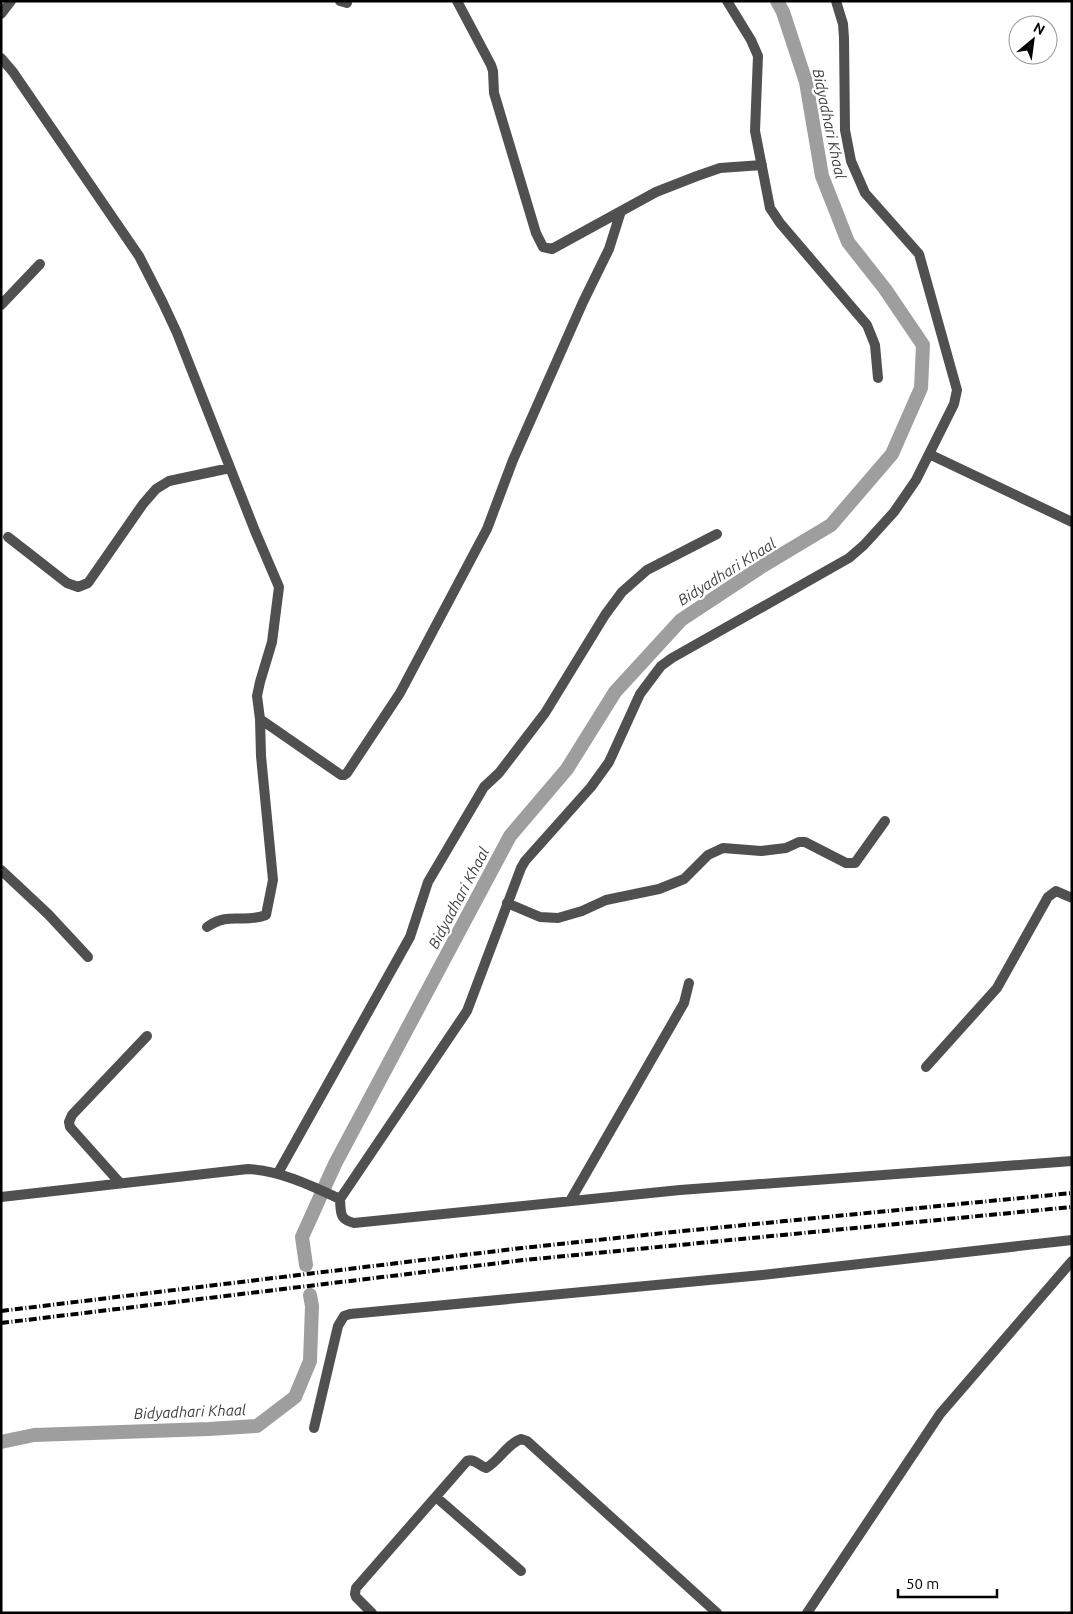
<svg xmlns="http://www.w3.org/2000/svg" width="1073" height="1614" font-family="Ubuntu,sans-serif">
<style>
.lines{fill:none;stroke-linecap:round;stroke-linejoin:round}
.canal{stroke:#9e9e9e;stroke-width:14}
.minor{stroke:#505050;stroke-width:10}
.rail{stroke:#000;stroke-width:4;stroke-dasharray:8 2.5 1 2.5;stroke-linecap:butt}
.labels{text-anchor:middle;stroke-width:4.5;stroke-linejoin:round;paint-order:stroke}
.water-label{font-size:15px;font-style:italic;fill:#3f3f3f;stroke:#fff}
</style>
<rect width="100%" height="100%" fill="#fff"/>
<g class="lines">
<path class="canal" d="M306,1265L302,1237L335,1164L510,836L567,769L615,692L681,620L761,567L831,525L892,454L921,388L923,345L885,289L848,242L822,176L806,82L783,12L777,1
M1,1442L34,1435L209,1429L257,1426L295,1397L310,1361L312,1306L310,1295"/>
<path class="minor" d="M340,1L347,3
M457,1L491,65L493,71L494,93L536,233L543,247L552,249L656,192L697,176L720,168L762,165
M727,1L751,40L758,56L755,131L770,208L780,223L867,325L875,345L878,378
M836,1L843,24L844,38L845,130L851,161L865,193L919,254L957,390L954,404L916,480L894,512L864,545L849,558L672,658L661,666L640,694L609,762L591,787L525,861L521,868L467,1011L340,1199C341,1213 339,1219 354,1223L680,1190L1072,1161
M1,14L11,1
M1,58L13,72L139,256L163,303L177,333L255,531L279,587L272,642L260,682L257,696L260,719L261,756L273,880L266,915C242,924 230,911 207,927
M1,305L40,264
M929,454L1072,522
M8,537L67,583L78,587L88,583L143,504L156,489L169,481L230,468
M260,719L341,775H344L347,773L400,693L487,529L513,460L583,302L609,249L621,211
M1,870L48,914L88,957
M507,903L540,917L558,918L582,911L606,900L659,889L684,879L708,855L723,848L761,851L786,848L799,842H805L846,863H855L885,821
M926,1067L997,988L1048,897L1056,891L1072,898
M278,1173L410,937L428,882L484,787L499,773L545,713L605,615L622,592L647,570L717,534
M120,1183L70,1127L69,1122L72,1115L147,1036
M1,1197L248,1169C281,1171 310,1185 340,1199
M570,1201L684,1003L689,983
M314,1428L338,1326L344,1316L350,1314L762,1275L1072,1240
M436,1497L521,1571
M372,1613L356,1597L355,1594L356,1588L467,1461C475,1458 479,1466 486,1468C499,1461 507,1444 521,1439L527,1441L717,1613
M807,1613L940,1414L1072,1261"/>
<path class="rail" d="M1,1311L522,1248L673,1232L1072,1193
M1,1323L524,1260L1072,1207"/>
</g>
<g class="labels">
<g class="water-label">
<text transform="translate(829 124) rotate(78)" y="5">Bidyadhari Khaal</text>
<text transform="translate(727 572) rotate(-32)" y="5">Bidyadhari Khaal</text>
<text transform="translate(459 898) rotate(-62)" y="5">Bidyadhari Khaal</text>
<text transform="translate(190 1412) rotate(-2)" y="5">Bidyadhari Khaal</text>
</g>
</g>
<rect width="1073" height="1614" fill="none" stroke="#000000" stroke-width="5"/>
<g transform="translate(1033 40) rotate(29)"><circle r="24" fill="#ffffff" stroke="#999999"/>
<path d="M0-4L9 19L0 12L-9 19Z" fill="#000000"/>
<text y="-8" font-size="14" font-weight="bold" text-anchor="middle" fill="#000000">N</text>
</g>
<path d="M898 1589v8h99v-8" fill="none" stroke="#000000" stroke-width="2.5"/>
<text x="906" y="1589" font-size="15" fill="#000000" stroke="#ffffff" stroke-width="4" paint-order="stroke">50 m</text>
</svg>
